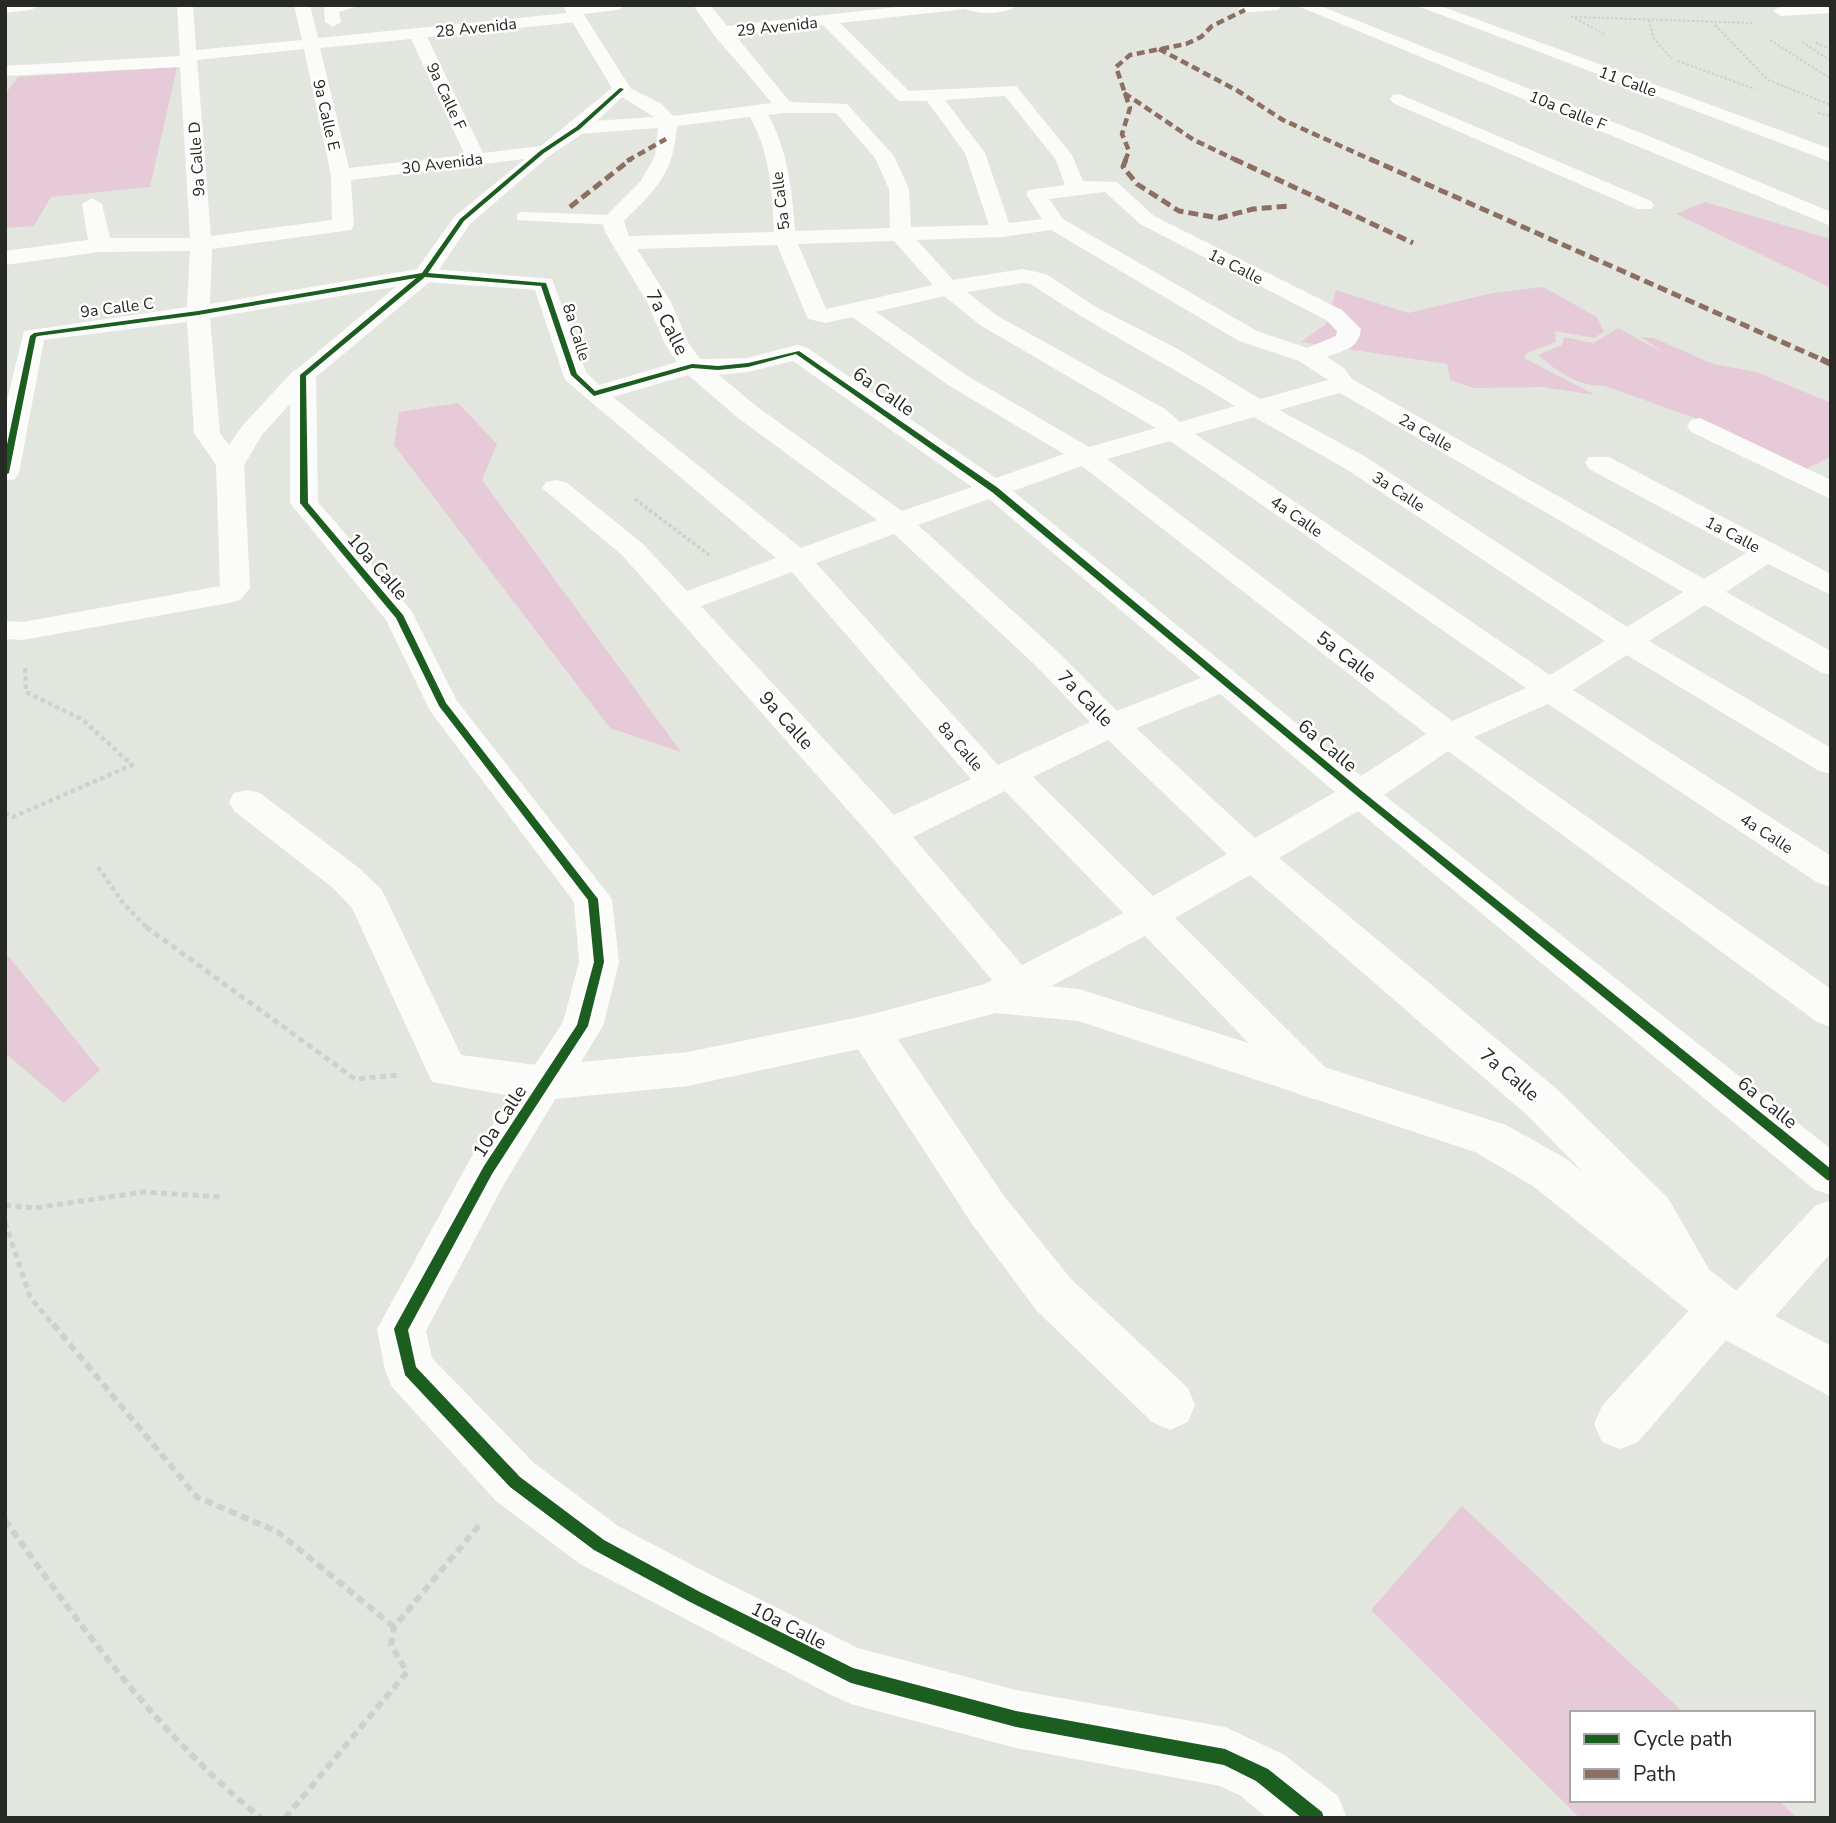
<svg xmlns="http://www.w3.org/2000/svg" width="1836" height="1823" font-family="'Nunito Sans',sans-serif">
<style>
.green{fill:#e6cad7}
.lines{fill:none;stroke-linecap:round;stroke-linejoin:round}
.path-far4{stroke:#cfd1ce;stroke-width:2;stroke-dasharray:2.5 2;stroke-linecap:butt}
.path-far3{stroke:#cfd1ce;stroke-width:3.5;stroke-dasharray:3.5 2.5;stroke-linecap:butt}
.path-far2{stroke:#cfd1ce;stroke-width:4.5;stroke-dasharray:4.5 3.5;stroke-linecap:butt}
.path-far1{stroke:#cfd1ce;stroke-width:5;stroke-dasharray:6 4.5;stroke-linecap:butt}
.path{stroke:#cfd1ce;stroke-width:6;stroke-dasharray:8 5;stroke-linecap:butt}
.service{fill:#fbfbfa;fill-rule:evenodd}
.minor{fill:#fbfbfa;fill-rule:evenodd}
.tertiary{fill:#fbfbfa;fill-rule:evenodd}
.quiet-far2{stroke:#8d6e63;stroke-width:4.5;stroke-dasharray:8 4.5;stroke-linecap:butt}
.quiet-far1{stroke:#8d6e63;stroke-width:5;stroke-dasharray:10 5;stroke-linecap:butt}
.quiet{stroke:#8d6e63;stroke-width:6;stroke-dasharray:12 6;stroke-linecap:butt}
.cycleway-casing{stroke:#fff;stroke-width:5}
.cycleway{fill:#1b5e20;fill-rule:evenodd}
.labels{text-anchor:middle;stroke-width:5;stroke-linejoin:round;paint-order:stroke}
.far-street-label{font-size:16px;fill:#272924;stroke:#fff}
.street-label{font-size:19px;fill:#272924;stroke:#fff}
</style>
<rect width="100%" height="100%" fill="#e2e6de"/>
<path class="green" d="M177,67L150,187L51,197L34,226L5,228V94L18,77Z
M1705,202L1831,239V288L1676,214Z
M1543,287L1597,317L1604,332L1594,338L1555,331L1556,342L1527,353L1524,358L1595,395L1543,387L1474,388L1450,380L1447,364L1301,342L1326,324L1336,290L1408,313L1493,293Z
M1618,328L1664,353L1641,337L1654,338L1713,364L1756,372L1831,403V457L1806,469L1720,427L1605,386C1578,386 1559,373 1538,355L1562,345L1564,337L1593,343Z
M458,403L497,444L482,480L681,752L610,728L394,445L399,412Z
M5,952L100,1070L64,1103L5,1053Z
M1462,1506L1684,1713H1572V1800H1778L1797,1818H1580L1371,1610Z"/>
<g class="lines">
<path class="path-far4" d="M1571,16L1604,34
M1575,17L1752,23
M1649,20L1654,39L1672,59
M1715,25L1768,80L1831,105
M1770,40L1831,79
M1802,42L1831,61
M1816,43L1831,49
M1678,61L1755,89
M1818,113L1831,116"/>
<path class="path-far3" d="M635,499L709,555"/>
<path class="path-far2" d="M5,813L13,817L132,765L83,720L26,692L25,667
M98,867L123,903L148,929"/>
<path class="path-far1" d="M146,927L355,1079L400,1075
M5,1205L35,1208L143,1192L223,1197
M5,1222L30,1297L54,1326"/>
<path class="path" d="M53,1324L197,1497L278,1532L394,1627
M5,1520C82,1628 157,1734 261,1818
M285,1818L407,1672L391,1645L394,1627L481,1523"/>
<path class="service" d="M522,212L613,215L621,220L613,225L517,220V214Z"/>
<path class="minor" d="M177,5H193L196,50L302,40L294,5H310L318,38L567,13V7L573,5H626L618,10L583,14V20L577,22L427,37L483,153L542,146L552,152L549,156L351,180L354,225L351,230L212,249L210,304L424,268L552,279L586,372L599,385L677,362L665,344L647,302L605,232L602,220L640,182L655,156L658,128L578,134L569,128L578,122L654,117L616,93L613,89L622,84L662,104L673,116L772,103L714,35L693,5H710L727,26L915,5H1018C1005,15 979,15 965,9L840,23L909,91L1016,86L1072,155L1083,181L1117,182L1154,216L1342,310L1361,329C1359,349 1344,350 1327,357L1344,368L1352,379L1704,579L1746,553L1589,469L1585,463L1589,457H1609L1831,574V595L1768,564L1726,592L1831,651V675L1820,672L1705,605L1649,641L1831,748V774L1819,771L1627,655L1573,690L1831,856V887L1818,883L1548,704L1474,737L1831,989V1027L1817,1022L1448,751L1384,795L1831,1149V1195L1815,1190L1358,811L1279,858L1558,1090L1668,1198L1718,1285L1716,1289L1722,1287L1735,1292L1815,1206L1831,1200V1253L1756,1338L1739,1345L1726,1340L1638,1442L1620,1449L1602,1442L1594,1424L1602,1406L1693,1306L1677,1300L1636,1226L1528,1116L1250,875L1175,918L1328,1070L1334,1082L1328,1094L1313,1099L1298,1094L1145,936L1010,1008L996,1013L982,1008L976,997L982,986L992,980L876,842L622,555L542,488L546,482L556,480L566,482L642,543L687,591L776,558L565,380L535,290L424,282L210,318L220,433L229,445L243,425L294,370H312L316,375L262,435L244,465L250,588L240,600L229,603L23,640L5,639V621L23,622L220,586L216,465L194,433L187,322L44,340L19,473L15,479L5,481V408L24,331L187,307L190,251L100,252L5,265V251L88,240L82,204L92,198L102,204L110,238H190L180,67L5,76V66L180,56ZM823,25L899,101H927L965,153L989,225L911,227L909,189L894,156L847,104L790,102L735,35ZM411,39L465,155L349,168L320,48ZM304,49L331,175L332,220L211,236L197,60ZM1005,96L1056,160L1065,185L1029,190L1026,194L1042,219L1009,223L985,153L945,100ZM785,113H836L875,158L889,189L890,228L795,231C792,190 788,150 768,115ZM750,117C770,152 772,192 774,232L629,236L624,221C657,188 673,175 677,126ZM1105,192L1140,224L1326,320L1337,331L1336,336L1307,348L1257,331L1063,219L1049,199ZM1051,230L1239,341L1299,361L1328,380L1260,399L1176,348L1094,306L1046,274L1022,269L953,280L917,240L1002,237ZM894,241L933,285L826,309L798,244ZM777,245L808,319L826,323L852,317L948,385L1064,454L996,478L806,347L797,345L747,358L700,359L689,344L671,302L637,249ZM1022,283L1031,284C1097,329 1168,364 1235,406L1180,422L1165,409L996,315L967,292ZM944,296L980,325L1156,428L1089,447L966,375L876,312ZM793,361L972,487L902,511L756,406L719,375L748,372ZM688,375L738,418L877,520L801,548L613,397ZM1340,393L1683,592L1627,627L1366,457L1279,410ZM1254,417L1346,469L1605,641L1550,675L1195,434ZM1170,441L1526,688L1452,721L1107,459ZM1082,466L1426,734L1361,776L1013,491ZM989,499L1201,678L1117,711L1057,651L918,525ZM894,534L1035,665L1090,722L998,765L816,563ZM792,572L971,779L894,815L701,606ZM1220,694L1335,792L1255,838L1136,728ZM1108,740L1227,854L1153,896L1033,777ZM1005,791L1123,913L1022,965L913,837Z
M324,5H362L339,12L341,22L333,27L325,22Z
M1245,5H1285L1277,10L1239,13L1237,10Z
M1295,5H1318L1646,135L1831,212V226Z
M1415,5H1438L1831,149V162Z
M1831,5V13L1781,16L1773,11L1781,6Z
M1399,94L1651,201L1654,205L1651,209H1637L1393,103L1390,99L1393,95Z
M1700,418L1831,480V499L1691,432L1687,426L1691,420Z
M247,790L260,793L359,868L382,890L461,1055L544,1066L559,1071L565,1083L504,1184L426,1331L432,1358L534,1463L618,1526L715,1577L858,1648L1016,1690L1225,1727L1283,1754L1338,1796L1347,1818H1267L1241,1796L1220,1786L1016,1748L851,1704L831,1695L580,1564L496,1501L392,1387L385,1370L377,1329L472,1156L512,1096L432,1082L352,908L333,888L234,811L229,802L234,793Z
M869,1015L884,1019L1004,1196L1071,1279L1188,1388L1195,1405L1188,1422L1170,1430L1152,1422L1037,1311L972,1224L854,1043L848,1031L854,1019Z"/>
<path class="tertiary" d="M5,5H39L31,10L5,13Z
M562,5H578L631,89L585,132L549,156L470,224L432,280L316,377L318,502L411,610L457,701L612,899L619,962L603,1026L581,1062L688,1052L869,1015L996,981L1079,989L1506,1125L1565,1158L1756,1306L1831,1346V1397L1722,1338L1533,1186L1475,1152L1078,1021L996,1013L869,1047L688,1086L544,1100L529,1095L523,1083L563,1022L579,962L574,902L430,711L386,620L290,503V375L416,270L455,216L612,88Z"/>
<path class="quiet-far2" d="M1159,49L1238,91L1283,120L1374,161
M1124,93L1194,140L1238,161
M627,161L666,139
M1125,161L1129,151L1122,134L1130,108L1116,67L1130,55L1186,44L1201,37L1212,26L1245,10"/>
<path class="quiet-far1" d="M1126,159L1123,167L1137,184L1179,211L1219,218L1253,209L1290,206
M1234,159L1413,243
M1370,159L1825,361
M570,207L631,159"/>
<path class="quiet" d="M1821,359L1831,364"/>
<defs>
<path id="cycleway" d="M620,88L624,89L580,129L544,153L464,221L428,273L546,283L577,374L595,391L692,364L718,366L748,363L799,351L998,488L1363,792L1831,1169V1181L1827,1180L1357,796L992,492L796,354L748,367L718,370L692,368L594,396L571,375L541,286L425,277L306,376L308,503L403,615L446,703L598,899L604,962L588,1026L492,1174L408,1330L416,1367L520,1477L604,1540L700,1592L853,1668L1016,1711L1225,1749L1268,1769L1322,1812L1324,1818H1302L1256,1781L1224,1765L1016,1727L851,1683L690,1602L594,1550L510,1487L405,1375L394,1329L396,1325L484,1166L577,1025L594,962L588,900L439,706L396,618L300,503V375L416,278L198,315L38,336L36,337L9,473L5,475V454L30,336L34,333L198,311L422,273L460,219L540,151L576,127Z"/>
</defs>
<use href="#cycleway" class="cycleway-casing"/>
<use href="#cycleway" class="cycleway"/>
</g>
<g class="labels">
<g class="far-street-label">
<text transform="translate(777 26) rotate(-6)" y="6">29 Avenida</text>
<text transform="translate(476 27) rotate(-6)" y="6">28 Avenida</text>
<text transform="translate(1628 81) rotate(20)" y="6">11 Calle</text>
<text transform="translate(447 96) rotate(65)" y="6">9a Calle F</text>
<text transform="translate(1568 110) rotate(22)" y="6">10a Calle F</text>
<text transform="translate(327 115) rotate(77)" y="6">9a Calle E</text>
<text transform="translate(196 159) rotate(-94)" y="6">9a Calle D</text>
<text transform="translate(442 163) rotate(-7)" y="6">30 Avenida</text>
<text transform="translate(780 201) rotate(-97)" y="6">5a Calle</text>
<text transform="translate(1236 266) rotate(27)" y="6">1a Calle</text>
<text transform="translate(117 307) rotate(-7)" y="6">9a Calle C</text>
<text transform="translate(577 332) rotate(73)" y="6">8a Calle</text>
<text transform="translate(1426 432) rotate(30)" y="6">2a Calle</text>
<text transform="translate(1399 491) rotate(33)" y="6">3a Calle</text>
<text transform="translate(1297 516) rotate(35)" y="6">4a Calle</text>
<text transform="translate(1733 534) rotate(28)" y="6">1a Calle</text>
<text transform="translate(961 746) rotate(49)" y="6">8a Calle</text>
<text transform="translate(1767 833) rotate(33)" y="6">4a Calle</text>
</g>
<g class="street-label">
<text transform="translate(668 322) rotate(63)" y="7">7a Calle</text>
<text transform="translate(884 391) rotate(35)" y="7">6a Calle</text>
<text transform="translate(378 566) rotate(49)" y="7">10a Calle</text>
<text transform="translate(1347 656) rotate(38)" y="7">5a Calle</text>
<text transform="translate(1086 698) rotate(46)" y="7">7a Calle</text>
<text transform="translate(787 720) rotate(48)" y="7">9a Calle</text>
<text transform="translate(1328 745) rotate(40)" y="7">6a Calle</text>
<text transform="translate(1510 1074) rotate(40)" y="7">7a Calle</text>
<text transform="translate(1768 1102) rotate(39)" y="7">6a Calle</text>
<text transform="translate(499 1121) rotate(-57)" y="7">10a Calle</text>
<text transform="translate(789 1625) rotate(27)" y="7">10a Calle</text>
</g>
</g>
<rect width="1836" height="1823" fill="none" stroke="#272924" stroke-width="14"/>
<rect x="1570" y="1711" width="245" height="91" fill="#ffffff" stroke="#a9a9a7" stroke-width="2"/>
<rect x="1584" y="1734" width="35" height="10" fill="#1b5e20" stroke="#a9a9a7" stroke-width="2"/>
<text x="1633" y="1746" font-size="21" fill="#272924">Cycle path</text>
<rect x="1584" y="1769" width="35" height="10" fill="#8d6e63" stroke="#a9a9a7" stroke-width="2"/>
<text x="1633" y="1781" font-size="21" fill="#272924">Path</text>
</svg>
